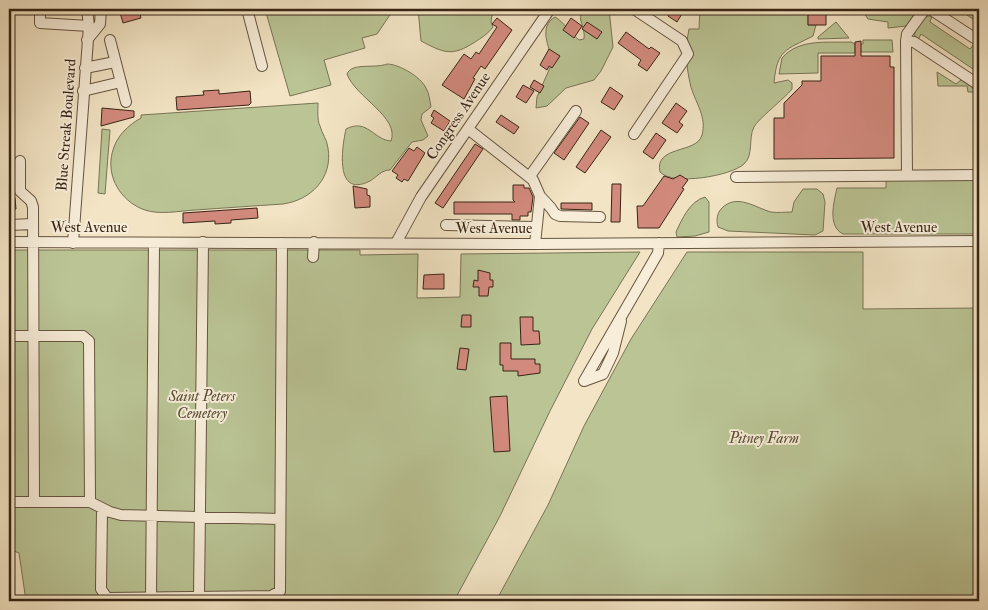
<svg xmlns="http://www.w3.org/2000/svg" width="988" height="610" font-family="'IM FELL Double Pica',serif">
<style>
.green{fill:#bac495;stroke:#797455}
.building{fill:#d38a7e;stroke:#382515}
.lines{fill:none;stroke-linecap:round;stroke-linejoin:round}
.minor-casing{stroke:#665541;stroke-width:12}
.minor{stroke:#f7edd9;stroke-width:10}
.labels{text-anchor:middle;stroke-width:4;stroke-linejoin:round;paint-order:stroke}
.street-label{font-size:15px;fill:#382515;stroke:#f7edd9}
.park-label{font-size:15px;font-style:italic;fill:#584d35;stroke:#f7edd9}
</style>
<rect width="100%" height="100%" fill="#f2e4c4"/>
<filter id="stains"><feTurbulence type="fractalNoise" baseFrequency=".004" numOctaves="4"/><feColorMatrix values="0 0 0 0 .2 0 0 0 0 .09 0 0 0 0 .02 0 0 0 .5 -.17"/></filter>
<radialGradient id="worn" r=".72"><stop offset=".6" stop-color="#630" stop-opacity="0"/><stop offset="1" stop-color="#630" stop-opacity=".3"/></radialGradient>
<path class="green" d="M265,9H394L377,34L362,38L365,48L324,60L331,85L290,96Z
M418,9H493L491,22L493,27C488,34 481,38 475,42C452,57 444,53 421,41Z
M583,9H609L613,47L601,71L594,80L566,88L547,106L536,108L537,97L553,61C549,47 538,27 555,17C564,22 570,33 579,40L584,39C586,28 576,19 583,9Z
M700,9H808V25H816L813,36C786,50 777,49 774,83L788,80L792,83V89C784,99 758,119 754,127C748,138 754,155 744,164C731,176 673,186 660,172C654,145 697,154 702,135C707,117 696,104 691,87C686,68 685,48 689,29H699Z
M861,9H917V10L906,26L888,28V22L868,19Z
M958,9H979V23Z
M928,16H932L930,22L970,49L974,44L979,48V73L921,34L918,40L915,38C913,30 921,19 928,16Z
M836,22L849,38L818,39V37Z
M863,40H892L893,52H861L860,44H863Z
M851,42L855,44V53H818V73L779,74L782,58C799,38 828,43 851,42Z
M387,64C399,64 421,77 426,88C429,93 430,101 431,107L422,114L421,120L428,136L423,140L412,142L390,170C381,170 377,177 370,181C334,199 342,147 346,129C367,118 374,140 391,141C400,117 355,97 347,74C352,62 374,69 387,64Z
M937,72L956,84L961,80L973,88L974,92H968L967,86H938Z
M318,103C318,110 317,120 320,126C322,134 327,139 328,148C333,178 311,200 283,204C253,206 224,208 195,210C179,211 160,215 145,210C124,203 109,182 111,160C113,140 125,127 141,118V115Z
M102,129L110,130L105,194L98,193Z
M886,180H979V234H843C827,226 834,202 837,188H886Z
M803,189H817L823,194L825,202L823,231L815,235L728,231L718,227C716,220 717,213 722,208C737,193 756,208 771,212C778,213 785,212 792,212L794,202Z
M705,197L709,202V232L695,236L677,237L676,232C682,219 690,201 705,197Z
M9,250H360V255L418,254L417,298L460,297L461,254L640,252L592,329L550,411L500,516L454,601H26L19,553L9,549Z
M687,252H863V309L979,308V601H496L548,505L584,426L631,339Z"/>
<path class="building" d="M119,9H139L141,18L123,23Z
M672,9H685L677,22L668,16Z
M808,9H826V25H808Z
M497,18L512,30L485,69L481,66L473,78L475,79L464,99L442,85L464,54L471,59L476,52L479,54L497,27L492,24Z
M571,18L582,26L574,38L563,30Z
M587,22L602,32L597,39L582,29Z
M626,32L649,49L651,47L660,53L647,71L638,65L641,60L618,43Z
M861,41V56H890V67H894V158L774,159V118H784V103L802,85V81H821V56H855V42Z
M549,49L560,56L552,68L549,66L547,70L540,65Z
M534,80L544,86L540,93L530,87Z
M523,85L534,91L526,103L516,97Z
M610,87L623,96L614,110L601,102Z
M219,90V94L250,91L251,103L249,105L177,110L176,97L204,95L203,91Z
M676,103L687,111L679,122L683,125L677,133L662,123Z
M102,108L134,111V117L101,126Z
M434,110L450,121L444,131L431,123L434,118L431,116Z
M501,115L519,127L514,134L496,122Z
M580,117L589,123L564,160L554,153Z
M601,130L611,137L585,173L576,167Z
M656,133L666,140L653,159L643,152Z
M475,144L483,149L443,208L435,203Z
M417,147L425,153L408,181L404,179L402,182L396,178L398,175L392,171L409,148L414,151Z
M680,175L688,180L682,188L684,189L659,228H638L637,206H643L664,176L673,179Z
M612,184H621L620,222H611Z
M513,185H524V188H529L533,197L531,212H528V216H520V220H512V214H454V202H515L513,200Z
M353,186L367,189V195L370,196V207L355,208Z
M9,198H15L16,209L9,210Z
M561,203H592V210L561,209Z
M257,208L258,218L231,220V223L215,224V221L183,223V213Z
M478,270L490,273V280H493V287H489L488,296H479V287H473L474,280L478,281Z
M444,274V289H423L424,275Z
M462,315H471V327H461Z
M520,317H533V331H539L540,344L521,345Z
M500,343H511V359H535V364H540V373L518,376V371H503V365H500Z
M460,348L469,349L466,370L457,369Z
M507,396L510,451L494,452L490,397Z"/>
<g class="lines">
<defs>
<path id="minor" d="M40,9V23L89,26
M247,9L262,66
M930,9L979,41
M87,40L100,24L101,9
M110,40L126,102
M906,41L914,42L979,85
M85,68L115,62
M83,91L121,82
M468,129L533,180L540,196L535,244
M634,134L688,54L682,41L634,9
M20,161V191L31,201L33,207L34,502
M907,175L906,41L907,34L925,9
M530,176L576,111
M736,177L979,175
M540,196L551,208L555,214L560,216L600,217
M9,225L33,224
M446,225L536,227
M9,242L535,244L979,241
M73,243L89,26L87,9
M396,243L421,197L550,9
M313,257L314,242
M9,336H83L89,341L90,502
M584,381L658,253L659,243
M584,381L603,374L613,353L621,321
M9,502H90L110,512L121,515L279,519
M102,509L101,589L107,598L271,596L280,591L282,243
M199,597L203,242
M151,598L154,243"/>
</defs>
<use href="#minor" class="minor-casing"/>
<use href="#minor" class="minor"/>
</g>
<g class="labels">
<g class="street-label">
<text transform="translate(458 116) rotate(-56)" y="5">Congress Avenue</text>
<text transform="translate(66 125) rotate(-86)" y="5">Blue Streak Boulevard</text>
<text x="89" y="232">West Avenue</text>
<text x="899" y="232">West Avenue</text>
<text x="494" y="233">West Avenue</text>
</g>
<g class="park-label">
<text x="202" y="401">Saint Peters<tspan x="202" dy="17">Cemetery</tspan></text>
<text x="764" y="443">Pitney Farm</text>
</g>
</g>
<rect width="988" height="610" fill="none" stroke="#f2e4c4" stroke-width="30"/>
<rect x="10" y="10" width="968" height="590" fill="none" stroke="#382515" stroke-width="2.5"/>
<rect x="15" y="15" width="958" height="580" fill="none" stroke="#382515"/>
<rect width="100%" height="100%" filter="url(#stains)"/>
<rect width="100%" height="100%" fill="url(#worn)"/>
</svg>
